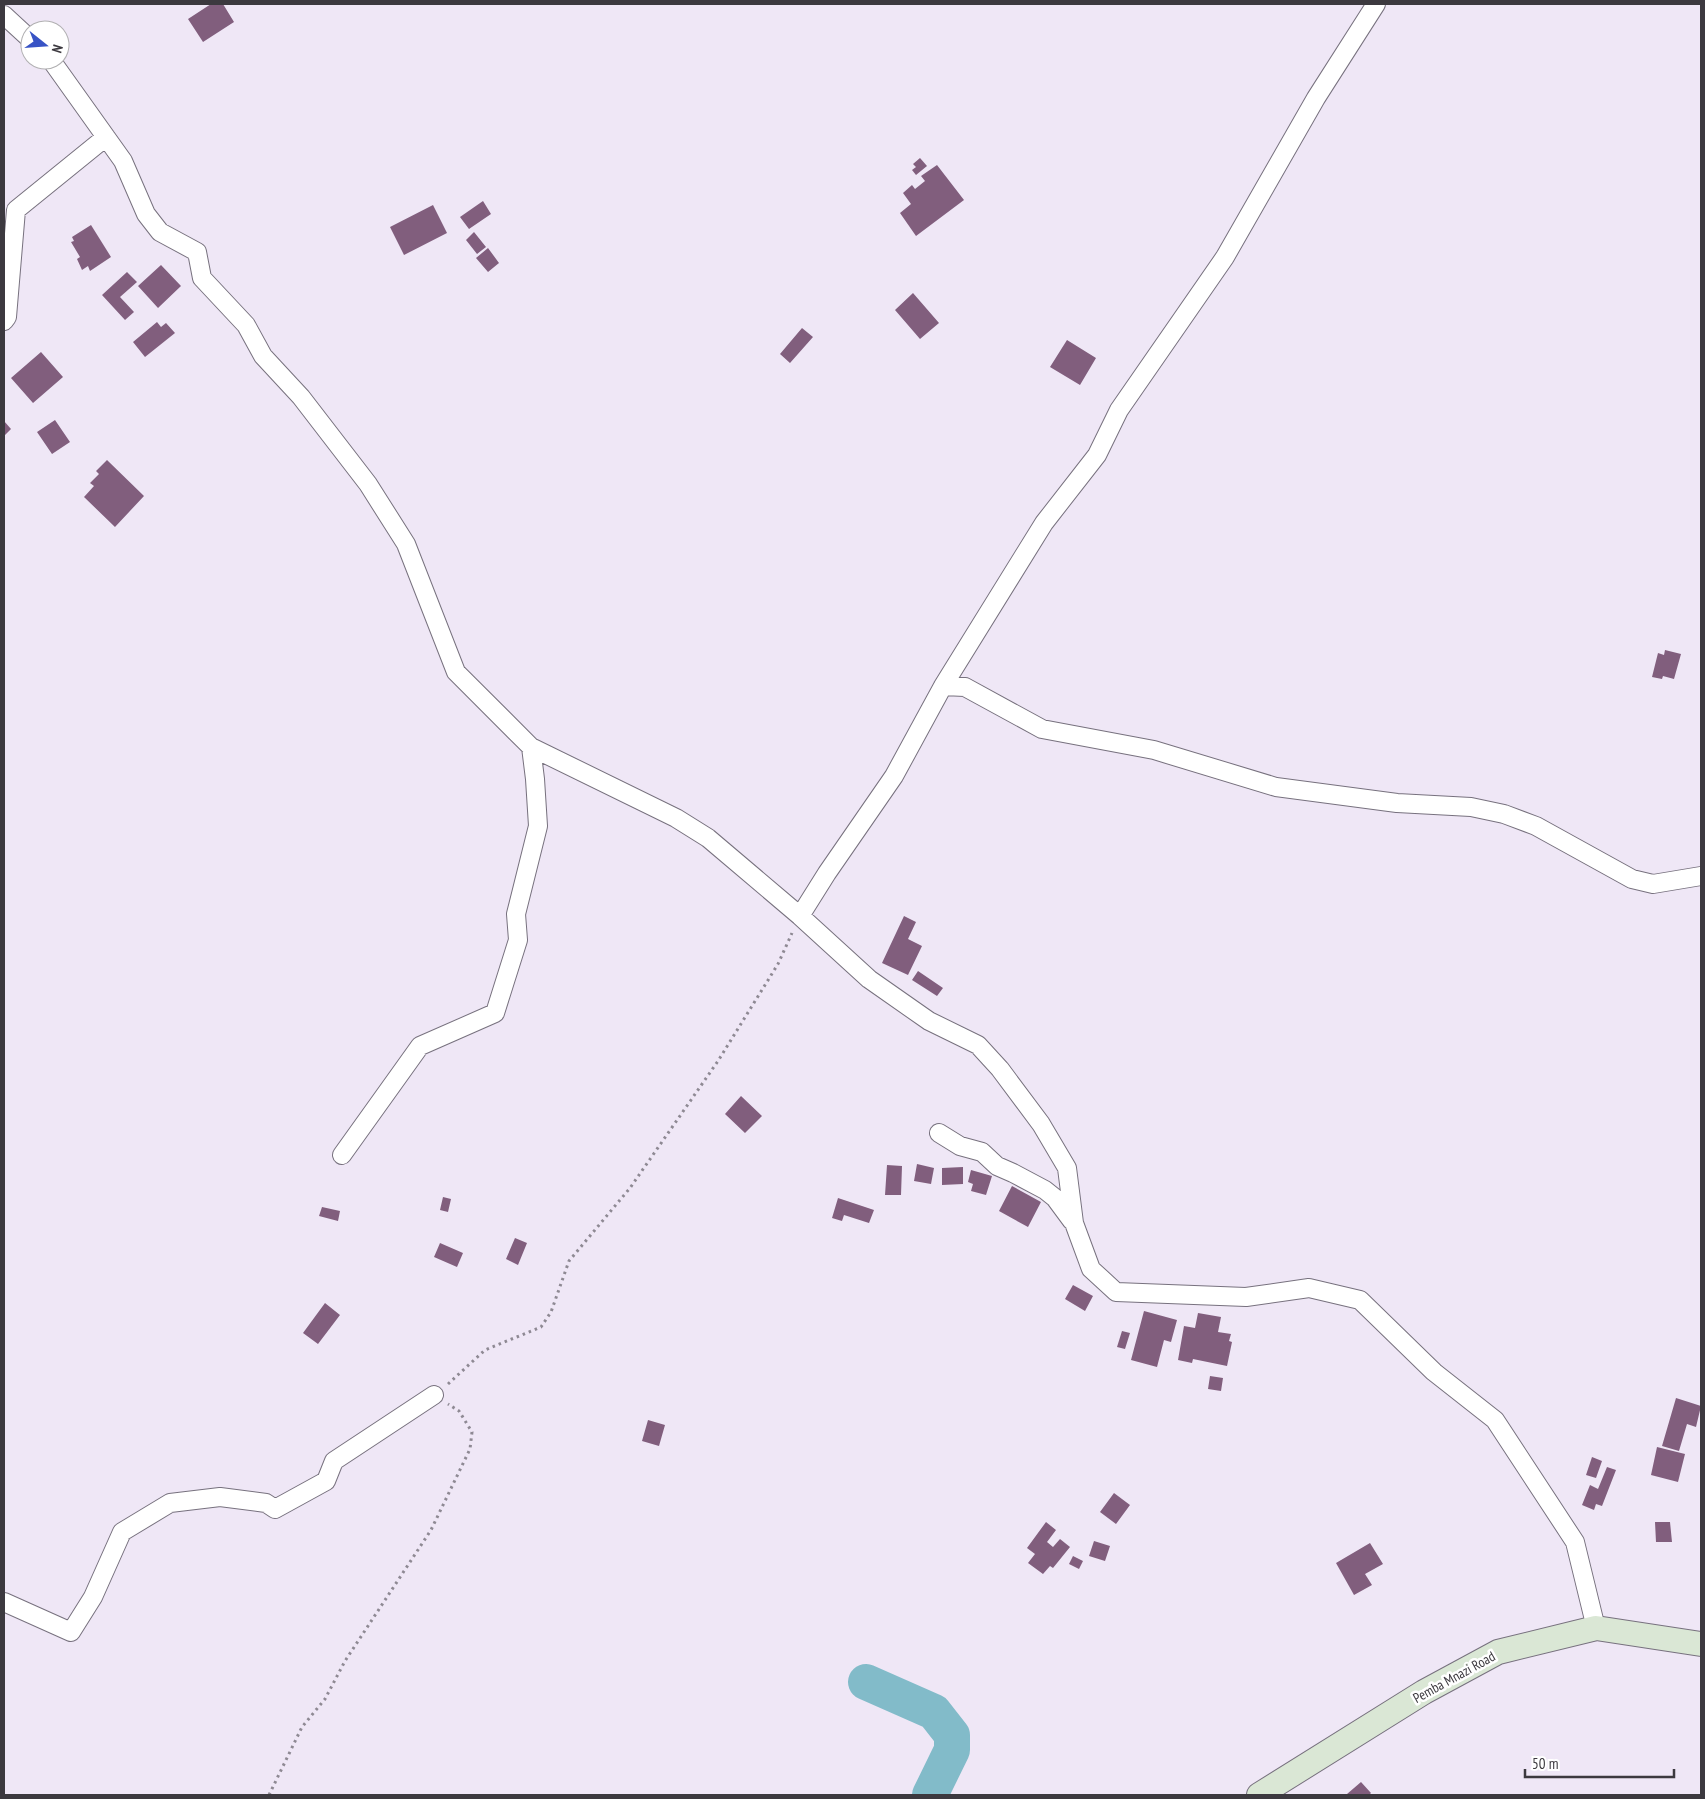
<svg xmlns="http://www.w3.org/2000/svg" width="1705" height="1799" font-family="'PT Sans Narrow',sans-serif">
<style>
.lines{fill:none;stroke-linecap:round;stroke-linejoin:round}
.river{stroke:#82bbc9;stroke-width:36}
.building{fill:#815e7d}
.street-casing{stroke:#77717e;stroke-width:20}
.secondary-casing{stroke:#77717e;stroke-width:26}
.path{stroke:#8e8993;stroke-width:3;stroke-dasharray:2.5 4;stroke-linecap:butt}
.street{stroke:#fff;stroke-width:18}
.secondary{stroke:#dae7d5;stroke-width:24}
.labels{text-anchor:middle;stroke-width:5;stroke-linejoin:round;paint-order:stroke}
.street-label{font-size:14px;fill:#3c393f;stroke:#fff}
</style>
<rect width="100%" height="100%" fill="#efe7f6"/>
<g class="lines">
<path class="river" d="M866,1682L934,1712L952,1735V1750L930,1795"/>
</g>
<path class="building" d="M211,4H223L234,22L203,42L188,19Z
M920,158L927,166L916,175L912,170L916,167L913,164Z
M937,165L964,200L916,236L900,213L911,204L903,193L912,185L915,189L925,181L921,176Z
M483,201L491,214L469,229L460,217Z
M433,205L447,233L404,255L390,227Z
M91,225L111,257L90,271L88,266L82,270L77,259L80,257L71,242L74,241L72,237Z
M474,232L486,247L477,254L466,240Z
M488,248L499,263L488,272L476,258Z
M161,265L181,286L158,308L138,286Z
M127,272L137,282L120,297L134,312L125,320L102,295Z
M913,293L939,323L920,339L895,310Z
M157,322L161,327L166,323L175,333L145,357L133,342Z
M802,328L813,337L790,363L780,354Z
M1067,340L1096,358L1080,385L1050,367Z
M41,352L63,377L33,403L11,378Z
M55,420L70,442L52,454L37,432Z
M4,421L11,429L4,436Z
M107,460L144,496L115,527L84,497L94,486L90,483L99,474L96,471Z
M1665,650L1681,654L1674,679L1663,676L1662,679L1652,677L1658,653L1664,655Z
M904,916L916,922L908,939L922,946L908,975L882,963Z
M918,971L943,988L937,996L912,980Z
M741,1096L762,1116L745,1133L725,1114Z
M917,1164L934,1168L931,1184L914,1181Z
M887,1165L902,1166L901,1195H885Z
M963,1167V1184L942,1185V1168Z
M971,1170L992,1176L986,1195L971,1191L973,1184L968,1182Z
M1012,1186L1041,1202L1028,1227L999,1211Z
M443,1197L451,1199L448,1212L440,1210Z
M838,1198L874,1210L869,1223L844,1215L842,1221L832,1218Z
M322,1207L340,1211L338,1221L319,1216Z
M515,1238L527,1243L518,1265L506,1259Z
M440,1243L463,1253L457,1267L434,1257Z
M1073,1285L1093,1296L1085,1311L1065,1299Z
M325,1303L340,1315L318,1344L303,1333Z
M1144,1311L1177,1320L1171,1342L1164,1340L1157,1367L1131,1360Z
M1198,1313L1221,1317L1218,1332L1231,1334L1229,1341L1232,1342L1227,1366L1193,1359L1192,1363L1178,1360L1184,1326L1195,1328Z
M1122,1331L1130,1333L1125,1349L1117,1347Z
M1210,1376L1223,1378L1221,1391L1208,1389Z
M1676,1398L1701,1406L1696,1427L1687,1424L1679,1451L1662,1446Z
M648,1420L665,1425L659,1446L642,1441Z
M1657,1447L1685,1454L1678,1482L1651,1475Z
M1592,1457L1602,1461L1596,1478L1586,1475Z
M1607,1467L1616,1470L1602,1506L1596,1504L1594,1510L1582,1505L1590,1485L1598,1489Z
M1114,1493L1130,1505L1116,1524L1100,1512Z
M1046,1522L1056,1530L1047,1542L1053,1547L1060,1539L1070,1547L1053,1568L1050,1566L1043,1574L1028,1563L1035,1554L1027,1548Z
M1655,1522H1670L1672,1542H1656Z
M1094,1541L1110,1546L1105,1561L1089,1556Z
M1370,1543L1383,1564L1365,1574L1372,1585L1354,1595L1336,1563Z
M1073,1556L1083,1561L1079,1569L1069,1564Z
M1361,1782L1371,1793L1369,1795H1348L1347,1794Z"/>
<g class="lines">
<defs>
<path id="street" d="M4,15L30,39
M51,60L123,161L146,214L160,232L197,252L202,278L246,325L263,356L301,397L368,484L406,544L456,672L531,747L676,818L708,838L800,916L869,979L929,1021L978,1045L1000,1069L1041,1124L1067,1168L1074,1223L1091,1269L1116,1292L1246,1297L1309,1288L1360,1300L1434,1372L1495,1420L1575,1542L1596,1628
M4,321L7,317L16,210L106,137
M943,686L965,687L1042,729L1154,750L1276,787L1397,803L1471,807L1504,814L1536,826L1632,879L1653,884L1701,876
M800,916L827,873L894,776L943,686L1044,523L1097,455L1119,410L1225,257L1316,98L1376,4
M939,1133L960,1146L982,1152L997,1166L1013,1173L1045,1190L1055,1198L1072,1221
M342,1155L420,1046L495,1013L518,940L516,914L538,826L535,779L531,747
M4,1602L71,1632L93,1597L122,1532L170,1503L220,1497L266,1503L275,1509L326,1481L334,1461L434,1395"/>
<path id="secondary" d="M1259,1795L1424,1692L1498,1652L1596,1628L1701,1644"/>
</defs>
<use href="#street" class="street-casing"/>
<use href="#secondary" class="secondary-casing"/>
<path class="path" d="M448,1384L485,1350L541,1327L551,1312L569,1261L630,1188L718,1061L778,964L792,933
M269,1795L302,1727L325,1699L345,1661L431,1530L470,1449L472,1432L459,1411L448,1404"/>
<use href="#street" class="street"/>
<use href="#secondary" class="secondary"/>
</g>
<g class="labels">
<g class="street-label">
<text transform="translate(1454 1677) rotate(-29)" y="5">Pemba Mnazi Road</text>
</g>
</g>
<rect width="1705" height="1799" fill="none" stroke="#3c393f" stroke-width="10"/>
<g transform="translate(45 45) rotate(107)"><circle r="24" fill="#ffffff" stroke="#b1b0b2"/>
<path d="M0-4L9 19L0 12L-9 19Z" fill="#3853c5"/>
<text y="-8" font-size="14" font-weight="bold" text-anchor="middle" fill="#3c393f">N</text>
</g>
<path d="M1525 1769v8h149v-8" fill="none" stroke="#3c393f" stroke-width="2.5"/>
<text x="1532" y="1769" font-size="15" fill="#3c393f" stroke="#ffffff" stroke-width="4" paint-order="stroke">50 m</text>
</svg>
